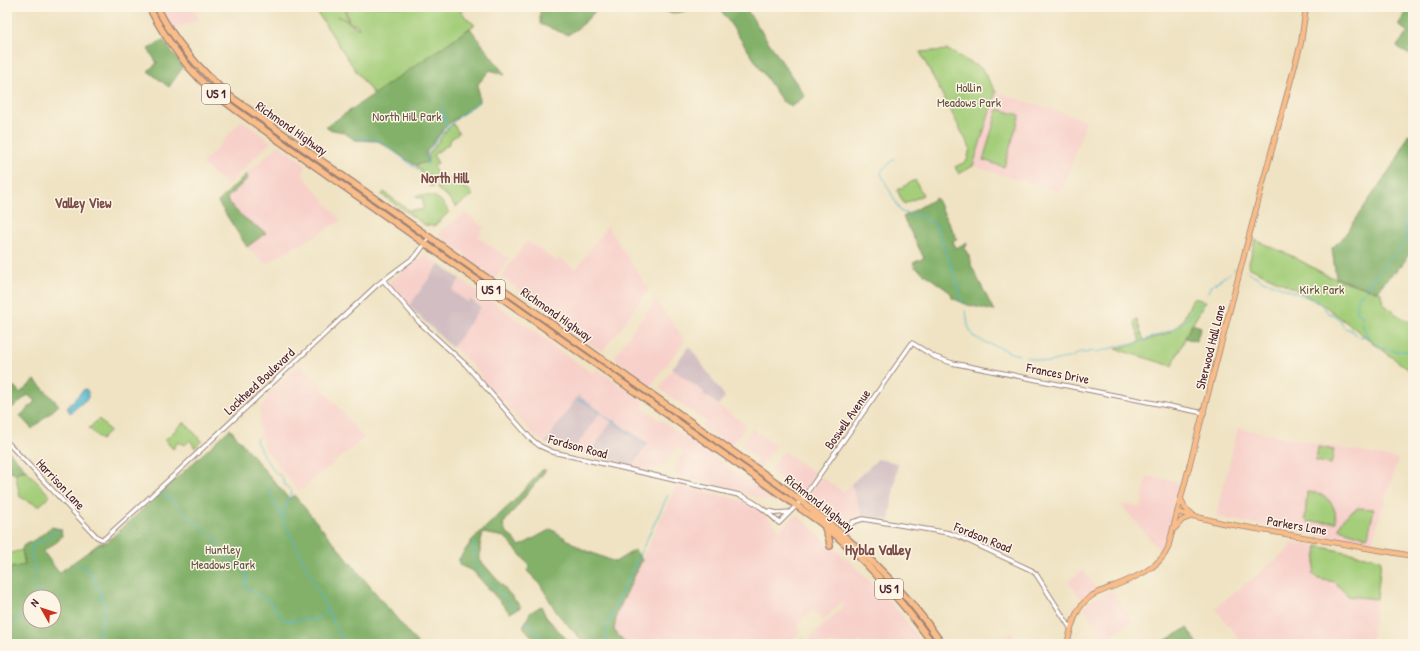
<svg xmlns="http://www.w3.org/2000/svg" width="1420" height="651" font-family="'Patrick Hand',sans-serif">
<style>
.built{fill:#f7d0ca}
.industrial{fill:#d2bec2}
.green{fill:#a4ce7a;stroke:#777652}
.forest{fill:#83b16a;stroke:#66684a;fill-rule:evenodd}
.water{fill:#51b7cf;stroke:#4e6b7d}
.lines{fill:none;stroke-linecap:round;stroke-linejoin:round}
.stream{stroke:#51b7cf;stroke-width:1}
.minor-casing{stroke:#9c8177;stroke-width:5.5}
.major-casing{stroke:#9c8177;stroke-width:6}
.highway-casing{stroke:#9c8177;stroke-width:8}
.minor{stroke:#fff;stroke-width:3.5}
.major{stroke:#f8bd89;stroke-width:4.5}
.highway{stroke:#f8bd89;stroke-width:5.5}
.labels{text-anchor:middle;stroke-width:3;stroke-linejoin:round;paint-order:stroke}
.shield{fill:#fcf5e5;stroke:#7f5f63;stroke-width:1}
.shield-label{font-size:12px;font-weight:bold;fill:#4a1f2b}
.park-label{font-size:13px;fill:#655443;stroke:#fcf5e5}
.street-label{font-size:13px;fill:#4a1f2b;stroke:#fcf5e5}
.neighbourhood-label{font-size:14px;font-weight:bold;fill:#7b4c48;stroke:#fcf5e5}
.quarter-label{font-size:15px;font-weight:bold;fill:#7b4c48;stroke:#fcf5e5}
</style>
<rect width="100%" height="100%" fill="#fcf5e5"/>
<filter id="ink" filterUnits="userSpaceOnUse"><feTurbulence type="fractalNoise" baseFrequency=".025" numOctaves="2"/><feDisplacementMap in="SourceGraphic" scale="8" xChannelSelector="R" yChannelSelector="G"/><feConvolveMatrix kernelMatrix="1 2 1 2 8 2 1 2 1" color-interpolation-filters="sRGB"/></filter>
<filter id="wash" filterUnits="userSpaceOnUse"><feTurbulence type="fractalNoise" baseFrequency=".012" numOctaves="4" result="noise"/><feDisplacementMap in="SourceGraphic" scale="16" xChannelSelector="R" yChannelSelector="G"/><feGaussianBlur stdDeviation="0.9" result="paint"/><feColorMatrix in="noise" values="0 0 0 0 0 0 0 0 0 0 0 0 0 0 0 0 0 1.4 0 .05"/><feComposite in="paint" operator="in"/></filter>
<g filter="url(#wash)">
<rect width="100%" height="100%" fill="#efe3c3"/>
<path class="built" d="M171,7H193L199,19L176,30H173L161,12Z
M996,92L1086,120L1065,185L1063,188L1058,192L973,166Z
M242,120L271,142L227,185L202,164Z
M279,145L305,164L303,175L341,221L265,264L247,247L266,233L245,218L231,205L227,198L248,178L246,174Z
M465,213L484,227L478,237L509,259L494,281L483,273L486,269L484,268L481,272L462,258L465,254L440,236L439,233L440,231Z
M607,226L649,289L615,336H614L603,351H601L572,331L563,322L501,277L527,241L557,262L560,258L576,270Z
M425,254L439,263L408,307L389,282L418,260Z
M460,279L554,345L553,346L593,374L597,369L644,402L642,407L682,435L683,437L687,433L714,451L712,455L748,481L751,478L776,495L778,500L786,505L757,498L741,491L678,476L675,472L674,467L683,452L677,448L666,462L658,468L648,470L632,466L647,443L613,419L588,455L573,451L601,411L578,395L545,443L540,440L530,431L480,377L481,375L474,367L453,346L481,306L471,298L468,302L452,291Z
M655,299L685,341L648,389L633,380L637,374L616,359L615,356Z
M300,364L310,373L364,438L299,491L267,452L261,438L259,425L261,409L268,395Z
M672,369L705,392L703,395L746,425L731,447L702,427L706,422L660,389V387Z
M752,428L776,446L759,469L754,465L758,459L742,447L741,445Z
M1238,428L1398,459L1371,545L1216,517Z
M784,451L816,474L803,493L770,470Z
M1147,476L1176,481L1179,485L1176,497H1174L1171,513L1173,514L1166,543L1161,553L1121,504L1141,507Z
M822,477L843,492L851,484L862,516L853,518L847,523L843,524L811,498V493Z
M675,486H681L744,501L761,511L780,530L796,514L855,567L880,592L897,610L923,644H862L860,641L856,644H808L807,641L845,605L842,602L823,620L813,611L822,601L798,623L801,631L788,644H626L614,631L617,613L675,489Z
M1291,541L1379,559L1381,561L1371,644H1243L1215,608L1288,550Z
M1083,570L1097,590L1082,599L1068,581Z
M1109,591L1114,593L1133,622L1114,633L1116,638L1105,644L1084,607L1093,599Z
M1011,632L1017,644H989L1009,634Z"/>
<path class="industrial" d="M439,264L460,279L452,291L468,302L470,299L481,307L452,348L409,306Z
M689,346L725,397L718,405L703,394L704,392L672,369Z
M578,395L601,411L573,451L545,443Z
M613,419L648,443L633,465L588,455Z
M878,459L898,463L889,520L862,515L851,484Z"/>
<path class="green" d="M334,7H344L348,21L338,16L359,29L358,26L349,22L345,7H459L466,18L475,25L471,27L374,95L354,68L317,12Z
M948,50L982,69L996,92L973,166L959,174L955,167L967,161L970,148L920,52Z
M998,109L1020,115L1004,167L983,160Z
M453,124L459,133L450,140V143L433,155L438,163L434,166L438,178L434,183L433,187L429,186L430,175H424L423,173H421L420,170L416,165L427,162L428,163V156L444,133Z
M449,178L454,187L459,184L463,189L464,188L468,189L473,195L457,206H455L447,196L437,189L438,185L440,186Z
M915,180L923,195L904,204L897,190Z
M384,192L410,211L411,210H423V198H417L416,195C434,195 440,196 449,212L434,226L425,225L382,195Z
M1255,240L1292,256L1328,276L1381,293C1381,309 1401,317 1413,323V373L1326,307L1293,288L1248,267Z
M1193,298L1206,301L1189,330L1172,366L1116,349L1140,342L1134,321L1137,320L1144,341L1170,332L1183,320Z
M99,419L110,431L101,440L89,428Z
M184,422L202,441L195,448L190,440L185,445L178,442L173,449L165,440Z
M1318,447L1334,450L1331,464L1316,461Z
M26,470L50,496L39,506L20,497L15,473Z
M1307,492C1326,493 1336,502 1336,522H1308L1305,519Z
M1358,508L1374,509L1368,536L1365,537L1339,529C1342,518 1348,513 1358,508Z
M1317,546L1379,559L1381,561L1377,599L1348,596L1335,582L1318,579L1312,573L1314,570Z
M22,550L25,565L10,568L7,554Z"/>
<path class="forest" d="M540,7H599L582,25L568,35L540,24Z
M653,7H698C683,13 667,16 653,7Z
M719,7H745L805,96L792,106L782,101Z
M1410,7H1413V56L1406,53L1397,46L1408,32L1398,25Z
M470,28L505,75L490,70L478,84L479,102L446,126L426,152L427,162L415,165L378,141L355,140L343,132L328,129L326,127Z
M163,40L183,67L169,87L148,71L157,63L148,49Z
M1408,134L1413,136V243C1410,251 1407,259 1401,266C1393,274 1383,280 1378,292L1336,278L1332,248L1342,239L1397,159L1403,147Z
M246,174L248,178L227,198C235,214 252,223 266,233L247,247L218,202Z
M936,198L957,239L953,241L955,248L967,243L965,249L971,260V265L994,311L968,305L952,298L951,293L915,267L913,263L924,258L903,217Z
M1192,324L1201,327L1196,341L1185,338Z
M35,380L59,405L32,429L20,416L35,401L28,395L7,412V393L14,386L20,393Z
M230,429L289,499L294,495L418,644H7V553L10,568L25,565L22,550L23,546L38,538L51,527L61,529L62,536L58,541L43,551L59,573L100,543L107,542ZM30,597H54V621H30Z
M7,449L26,470L15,473L7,470Z
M542,470H546L503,524L505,530L520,546L551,529L582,549L615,562L635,550L642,560L617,613L614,630L626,644H585L557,613L540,584L527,571L530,566L505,537L483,533L480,544V560L521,607L510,613L473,571L459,565V559L473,539L513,502Z
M541,606L546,617L571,644H539L523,627L530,613Z
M1187,628L1198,644H1159Z"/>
<path class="water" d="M86,389L88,392V398L70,413L67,408L83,390Z"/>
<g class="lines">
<path class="stream" d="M441,105L447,128
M355,138L377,139L419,170
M894,159L882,170L881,174L901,212L922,216L936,225L956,279L957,285L958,287L962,303
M427,166V154L440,135L459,117L480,101
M1413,200L1404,223L1406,231L1403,247L1390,259L1370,283L1364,292L1357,298L1356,311L1362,315C1363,320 1362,326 1365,331C1373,347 1392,353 1409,351L1413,354
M1234,270L1235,268
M1246,271L1259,278L1264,282H1268L1319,302L1328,313L1334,315L1340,320L1344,328L1351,330L1359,337L1368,336
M1208,292L1211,286L1230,273
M965,311L967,317L968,326L973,336L984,342L1004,349L1008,352L1019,355
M1026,357L1049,363L1052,361H1055L1057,360L1072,357L1075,355L1082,352L1086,353L1091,351L1097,352L1127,344L1131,345L1176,328L1186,321L1202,301
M578,400L583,401L646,445
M258,437L256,440C260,451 267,462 275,472C277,475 281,475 282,478C284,480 283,484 286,486C289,489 290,489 292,493L287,501L283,518
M266,487L269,491L344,644
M163,495L171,499L189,517L209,533L216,540L218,545L216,548L223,557L227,554L234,563L248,576L245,584L247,589L252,590L256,595L266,599L277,610L280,617L286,621L309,619L316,620L328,609
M474,542L475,566L516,610
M75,563L76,564
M78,565L86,569L95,578L94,582L101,593C99,599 102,601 106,606L103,613L104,616C101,622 102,627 100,632C98,637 92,639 89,644
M36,597L39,591L35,588C32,580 35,580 35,573C36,564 28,554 32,545L45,540L50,535L60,530
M7,615L12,625
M526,621L548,644
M7,632L30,605
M802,637L806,644
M607,644L606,636L610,617L668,495"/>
</g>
</g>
<g filter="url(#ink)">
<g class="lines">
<defs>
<path id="minor" d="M383,280L420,323L466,365L531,439L540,446L553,452L739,495C755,501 767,511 779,523L801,501L912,343L935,357L952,363L1204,413
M7,442L97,537L101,539H104L173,476L377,285L416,256L429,238
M769,511L777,513L790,512
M842,535L853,522L863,519L949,533L960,537L1031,570L1036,574L1071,629"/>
<path id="major" d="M1181,499L1185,508L1192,514
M1177,512L1222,523L1413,556
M1175,528L1182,520L1193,516
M1067,644C1072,625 1075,606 1093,595C1118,583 1157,574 1168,548L1262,186L1301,43L1306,7"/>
<path id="highway" d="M149,7C166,40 189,72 218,96C237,112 258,125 278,140L821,523C864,557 901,600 933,644
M157,7C174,42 201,71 231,97L784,488C844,533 900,581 942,644
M825,528L829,539L830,546"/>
</defs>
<use href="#minor" class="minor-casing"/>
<use href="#major" class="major-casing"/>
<use href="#highway" class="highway-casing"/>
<use href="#minor" class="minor"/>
<use href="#major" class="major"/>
<use href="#highway" class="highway"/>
</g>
</g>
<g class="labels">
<g class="shield">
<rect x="202" y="84" width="28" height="20" rx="3"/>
<rect x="477" y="280" width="28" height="20" rx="3"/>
<rect x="875" y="579" width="28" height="20" rx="3"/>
</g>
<g class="shield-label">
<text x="216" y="98">US 1</text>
<text x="491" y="294">US 1</text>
<text x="889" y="593">US 1</text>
</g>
<g class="park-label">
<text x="969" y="92">Hollin<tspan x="969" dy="15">Meadows Park</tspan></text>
<text x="407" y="121">North Hill Park</text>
<text x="1322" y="294">Kirk Park</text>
<text x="223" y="554">Huntley<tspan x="223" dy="15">Meadows Park</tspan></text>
</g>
<g class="street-label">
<text transform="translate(292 128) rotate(35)" y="5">Richmond Highway</text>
<text transform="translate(557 314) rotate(35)" y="5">Richmond Highway</text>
<text transform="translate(1210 347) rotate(-76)" y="5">Sherwood Hall Lane</text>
<text transform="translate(1058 373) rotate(11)" y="5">Frances Drive</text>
<text transform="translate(259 381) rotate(-43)" y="5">Lockheed Boulevard</text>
<text transform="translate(847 419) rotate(-55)" y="5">Boswell Avenue</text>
<text transform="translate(578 446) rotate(15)" y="5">Fordson Road</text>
<text transform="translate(61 484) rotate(47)" y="5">Harrison Lane</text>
<text transform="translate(820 503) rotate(38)" y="5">Richmond Highway</text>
<text transform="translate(1297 525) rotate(10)" y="5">Parkers Lane</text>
<text transform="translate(983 537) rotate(22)" y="5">Fordson Road</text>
</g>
<g class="neighbourhood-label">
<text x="445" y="183">North Hill</text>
<text x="83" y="208">Valley View</text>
</g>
<g class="quarter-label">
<text x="878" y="555">Hybla Valley</text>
</g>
</g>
<rect width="1420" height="651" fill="none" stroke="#fcf5e5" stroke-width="24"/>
<g transform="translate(42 609) rotate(309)"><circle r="19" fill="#fcf5e5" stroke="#b59f9b"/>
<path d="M0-3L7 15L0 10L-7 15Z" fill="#c8321e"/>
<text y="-6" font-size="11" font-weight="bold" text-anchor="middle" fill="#4a1f2b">N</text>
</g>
</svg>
